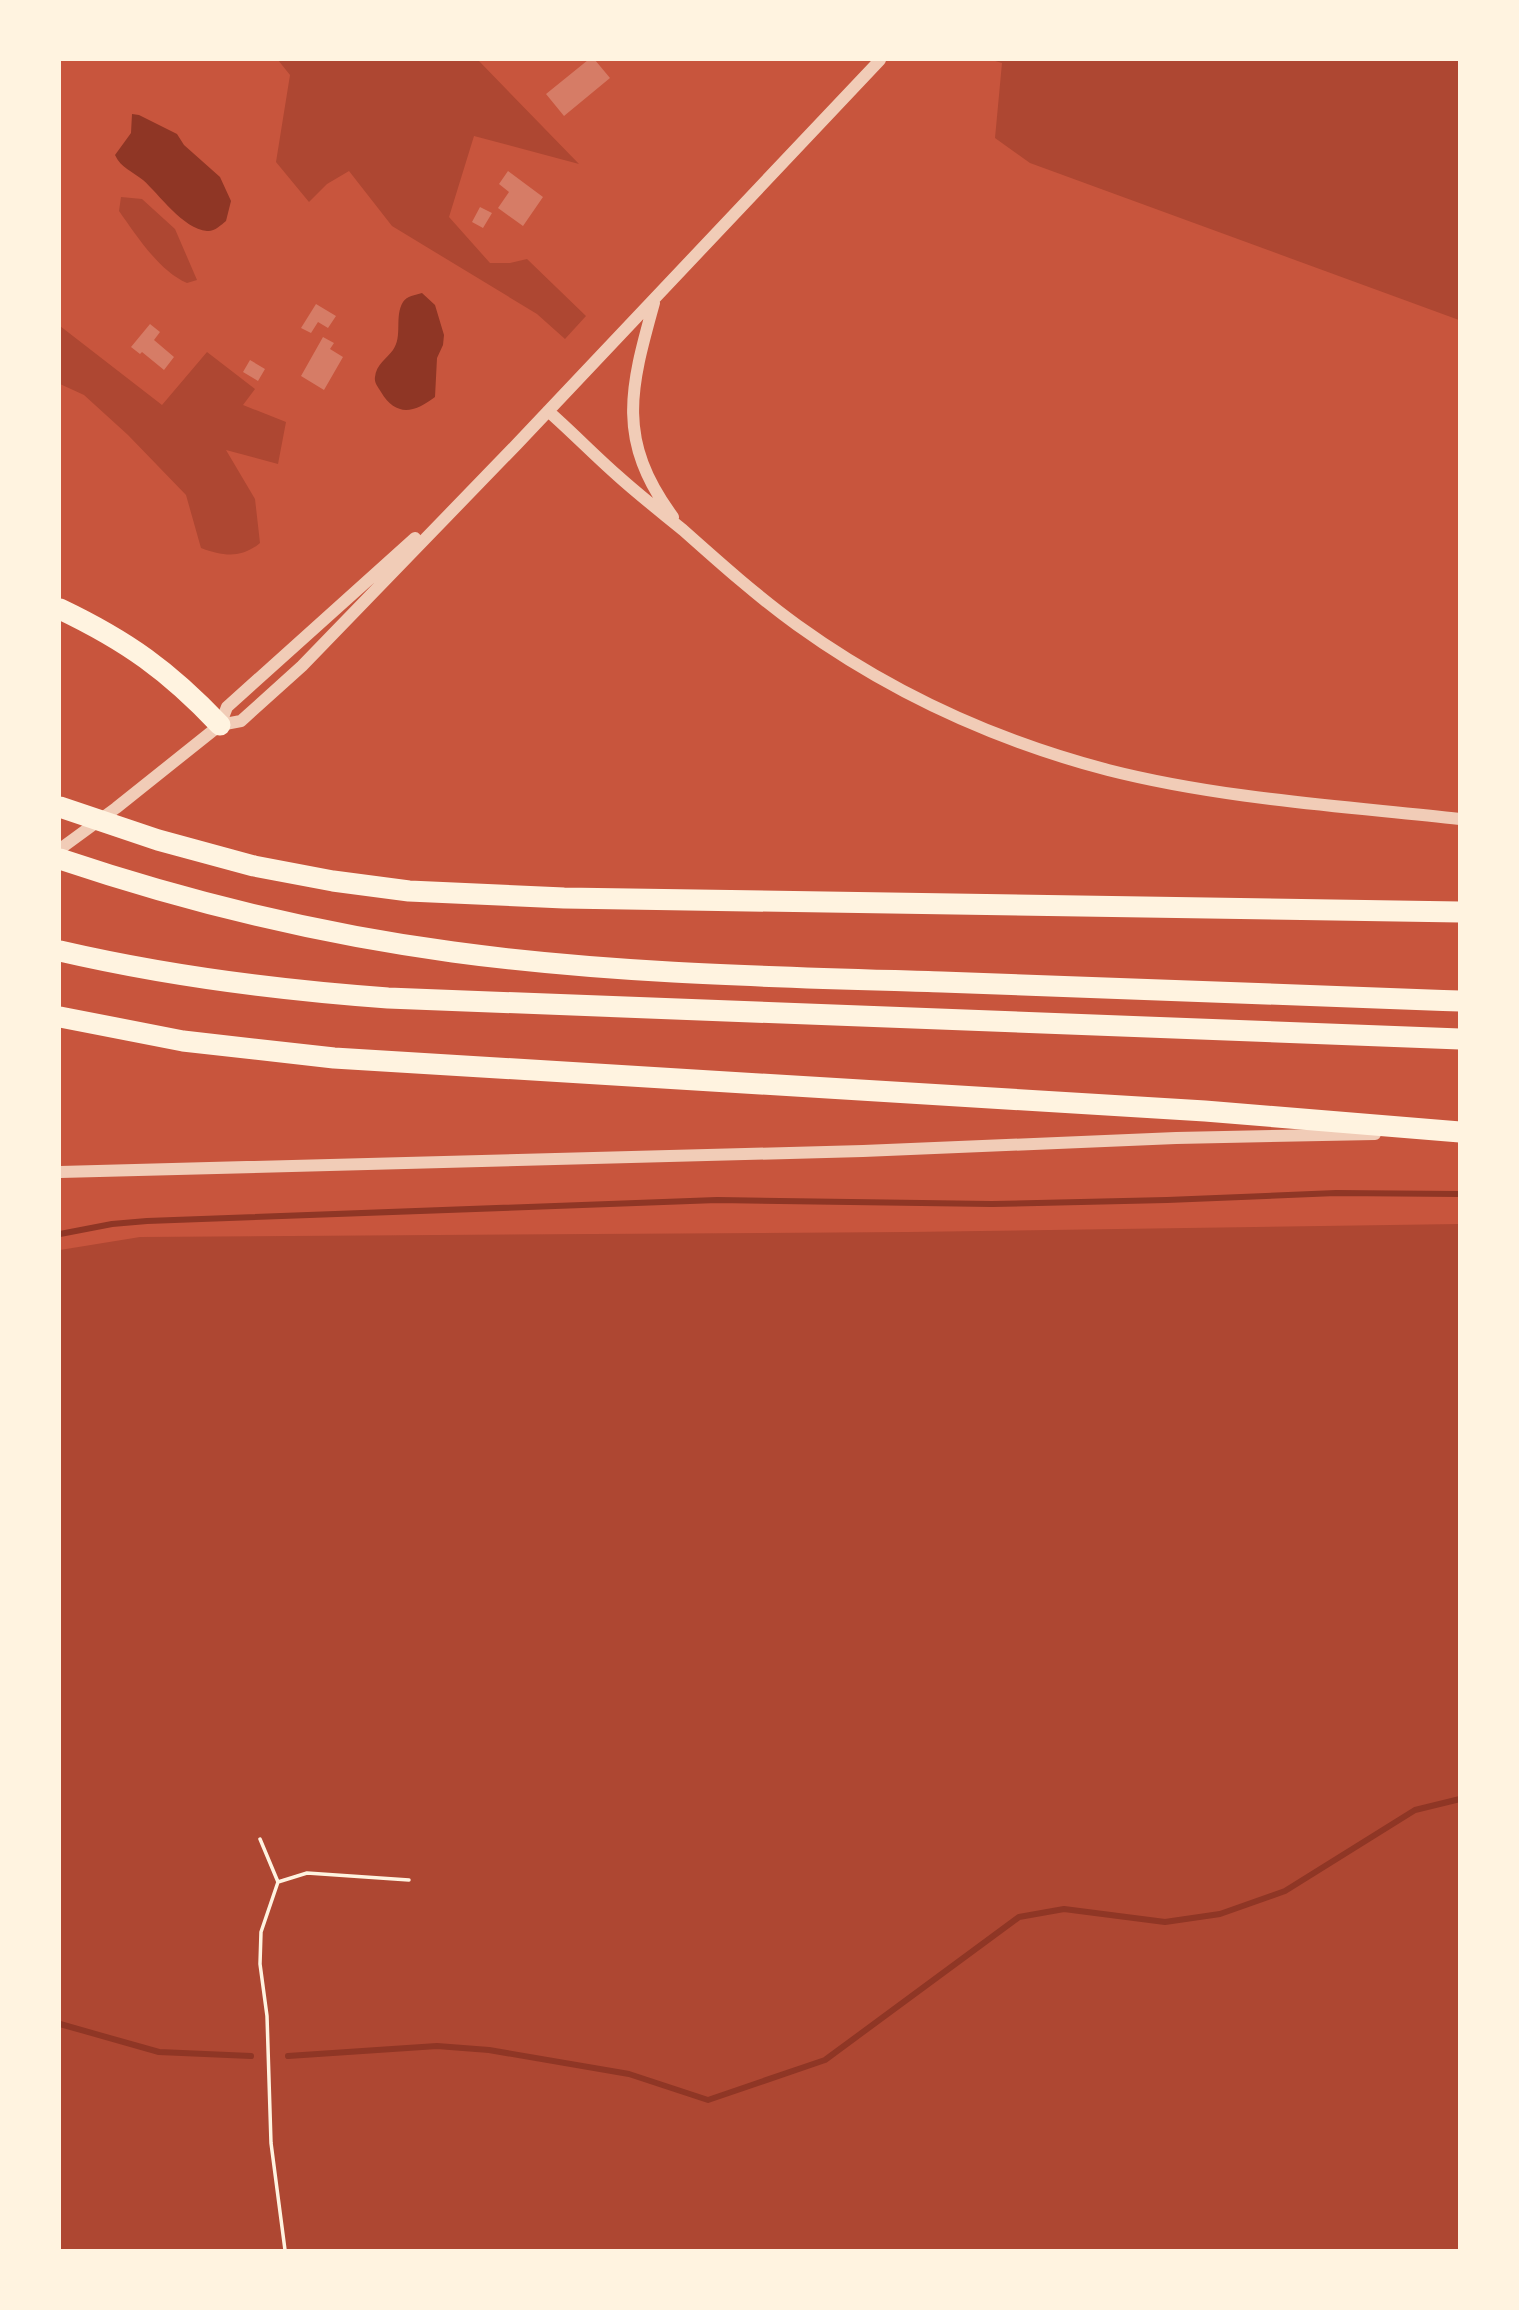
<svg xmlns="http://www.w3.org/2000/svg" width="1519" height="2310" font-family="Lato,sans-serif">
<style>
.green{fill:#ae4732}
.water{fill:#8f3625}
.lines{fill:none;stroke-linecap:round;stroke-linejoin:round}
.stream{stroke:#8f3625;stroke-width:6}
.building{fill:#d67c66}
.path{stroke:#fff3e0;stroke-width:3.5}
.tertiary{stroke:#f1ccb7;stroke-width:12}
.motorway{stroke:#fff3e0;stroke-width:21}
</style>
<rect width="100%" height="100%" fill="#c8553d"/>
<path class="green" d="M278,60H478L579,164L474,136L449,217L490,263H510L527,259L586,316L565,339L537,314L392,226L349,171L327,184L309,202L276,162L290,75Z
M992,60H1459V320L1030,163L995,138L1002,63Z
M121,197L142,199L175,229L197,280L187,283C159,271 136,235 119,211Z
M60,326L162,405L207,352L255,389L243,405L286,422L278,464L226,450L255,499L260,543C241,559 223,556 201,548L186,495L128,435L84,395L60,384Z
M1459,1224V2250H60V1250L140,1237L908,1232Z"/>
<path class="water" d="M132,114L139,115L177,134L184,145L220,177L231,201L226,221C221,225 214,232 207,231C183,229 159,194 143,180C132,171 121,168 115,155L131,133Z
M422,293L435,305L444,335L443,345L437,358L435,397C414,413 396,417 381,392C378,387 374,383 375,377C376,365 387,358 393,350C403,336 394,317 403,302C407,296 415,295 422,293Z"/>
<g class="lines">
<path class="stream" d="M60,1234L112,1224L147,1221L717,1200L992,1204L1167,1200L1336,1193L1460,1194
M60,2024L159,2052L251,2056
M288,2056L437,2046L489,2050L629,2074L708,2100L825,2060L1019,1917L1064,1909L1165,1922L1220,1914L1285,1891L1415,1810L1460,1799"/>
</g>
<path class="building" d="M588,60H595L610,78L564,116L546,94Z
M508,171L543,197L523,226L498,208L509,192L499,184Z
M480,207L492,213L483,228L472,222Z
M316,304L336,316L328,328L318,322L311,333L301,328Z
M150,324L160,332L154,340L174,357L164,370L142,352L140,354L131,347Z
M323,337L334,343L330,349L343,357L324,390L301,376Z
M250,360L265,369L258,381L243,372Z"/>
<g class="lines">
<path class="path" d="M260,1839L278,1882L261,1932L260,1964L267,2016L271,2143L285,2250
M278,1882L307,1873L409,1880"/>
<path class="tertiary" d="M654,303C630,389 616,440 673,517
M548,411C572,432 594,455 618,476C639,495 661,512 683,530C720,563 757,596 797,625C890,692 997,741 1108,770C1222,799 1343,806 1460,819
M220,725L227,707L415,538
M60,849L116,808L220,725L241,721L302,666L517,444L880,60
M60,1172L863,1151L1176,1138L1375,1134"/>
<path class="motorway" d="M60,609C127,641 169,671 220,725
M60,807L158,840L254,866L333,881L409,891L564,898L1460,912
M60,859C188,902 319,934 453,952C615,974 779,977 942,982C1114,988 1287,995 1460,1001
M60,951C168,976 277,990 388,998L1460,1039
M60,1017L183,1041L334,1058L1205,1111L1460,1132"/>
</g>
<rect width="1519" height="2310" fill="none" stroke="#fff3e0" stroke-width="122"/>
</svg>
